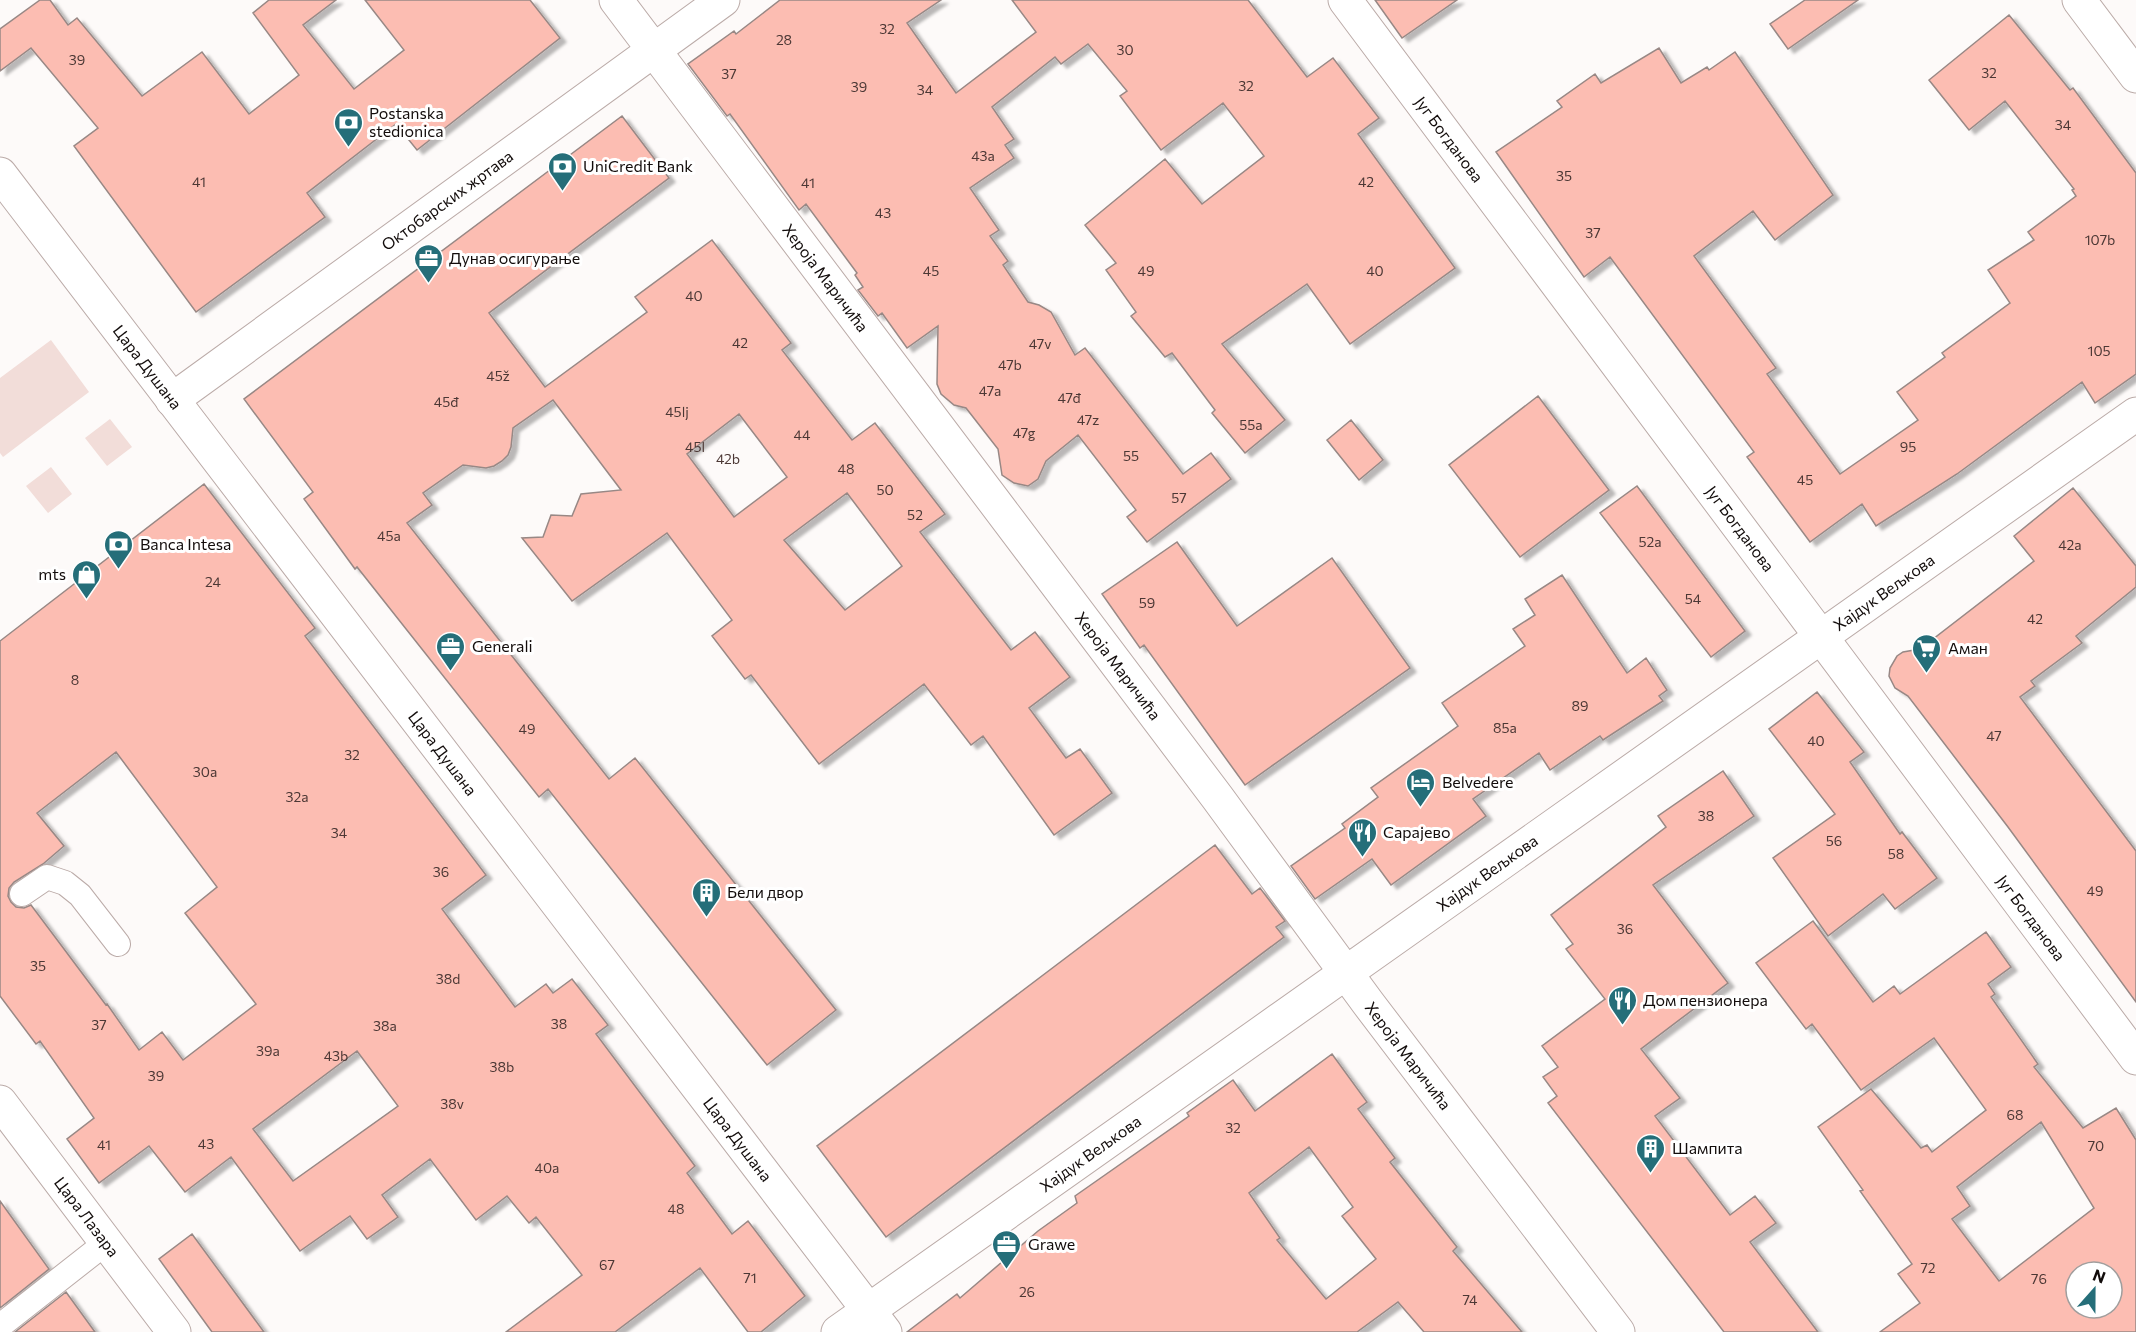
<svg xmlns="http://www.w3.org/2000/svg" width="2136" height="1332" font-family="Commissioner,sans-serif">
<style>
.green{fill:#f2ddd9}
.building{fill:#fcbdb2;stroke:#988885;stroke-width:1.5;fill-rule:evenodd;filter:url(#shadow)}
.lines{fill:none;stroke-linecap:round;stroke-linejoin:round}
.lane-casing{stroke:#bbaba8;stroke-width:26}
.street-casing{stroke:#bbaba8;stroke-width:35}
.lane{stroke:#fff;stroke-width:24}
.street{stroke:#fff;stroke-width:33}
.labels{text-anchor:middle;stroke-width:6;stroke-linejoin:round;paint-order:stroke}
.number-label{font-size:14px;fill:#4c3835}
.poi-label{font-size:16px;fill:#120c0b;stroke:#fff;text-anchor:start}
.street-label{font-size:16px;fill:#120c0b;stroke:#fff}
</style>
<defs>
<filter id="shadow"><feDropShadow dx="6" dy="4" stdDeviation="1.5" flood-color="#0004"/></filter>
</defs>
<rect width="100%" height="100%" fill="#fdfaf9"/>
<path class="green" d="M51,340L89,392L3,457L0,453V378Z
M110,419L132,447L107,466L85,438Z
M51,467L72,494L48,513L26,486Z"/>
<path class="building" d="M40,0H50L68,25L77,18L142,96L202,52L249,114L299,75L253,13L269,0H336L303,25L354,89L404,50L365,0H530L560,38L417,150L396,124L307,193L325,217L196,312L74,146L98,128L31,48L0,71V29Z
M780,0H941L907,23L956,93L1036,32L1012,0H1248L1307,77L1333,58L1379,118L1358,134L1455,268L1350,344L1307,284L1222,344L1285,420L1245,453L1212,413L1215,410L1172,353L1165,357L1131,316L1136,312L1106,270L1116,263L1085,225L1165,159L1202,204L1264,156L1223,103L1161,150L1120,96L1127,91L1088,44L1061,64L1055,57L992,107L1014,139L1005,145L1014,158L970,188L999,230L990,236L1008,261L1003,265L1028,302L1039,305L1051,312L1075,355L1085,348L1183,474L1211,453L1231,479L1147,542L1127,517L1136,510L1078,435L1046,461L1038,479L1028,486L1014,483L1002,475L998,449L966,408L954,405L941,394L937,384L938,326L907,348L882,313L878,316L858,290L863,287L855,275L857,273L806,204L799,210L730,114L727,116L688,64L734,31L736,34Z
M1375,0H1457L1402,38Z
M1805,0H1858L1788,49L1770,24Z
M2009,15L2070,90L2073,88L2136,173V374L2095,403L2082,382L1957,474L1876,526L1862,504L1810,542L1747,457L1754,452L1610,257L1584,277L1496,152L1562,107L1557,101L1595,74L1601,83L1659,48L1681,83L1707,67L1709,70L1735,52L1833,195L1775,240L1753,211L1694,256L1776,368L1767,374L1840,474L1918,420L1897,392L1945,357L1942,353L2010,303L1988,270L2034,240L2028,232L2076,196L2072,190L2074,189L2005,101L1969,130L1929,80Z
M622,116L669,178L489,313L545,387L647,312L635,297L712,240L791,343L782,350L852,440L875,423L945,514L920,532L1011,650L1035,632L1070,677L1029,708L1066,758L1080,749L1112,793L1054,835L983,736L971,745L924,684L819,764L751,675L745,679L712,636L732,620L667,533L572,601L522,538L543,537L551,515L572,516L581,494L621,490L553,400L513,428L511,447L508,455L502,461L494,466L486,468L463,465L423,493L432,505L407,523L609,779L635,758L836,1010L767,1065L548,789L539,797L357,567L355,569L304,499L313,492L244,399ZM739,414L787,477L734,517L687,454ZM847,493L902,566L845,610L784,540Z
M1538,396L1609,490L1520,557L1449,465Z
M1351,420L1383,460L1359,480L1327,440Z
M204,484L315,628L305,636L486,875L442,909L515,1007L546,984L553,993L572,979L608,1025L596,1034L695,1166L687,1173L732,1234L748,1221L805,1296L761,1332H748L700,1268L615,1332H506L582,1275L536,1217L529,1223L507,1196L476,1220L430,1159L382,1195L398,1217L367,1239L350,1216L300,1251L231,1157L185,1192L149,1146L99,1183L67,1139L94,1118L40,1041L36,1044L0,996V641ZM116,752L217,887L185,913L256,1004L183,1060L162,1032L139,1050L107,1004L106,1005L31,905L24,908L16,907L11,902L8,896L9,888L14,882L43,864L64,846L37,813ZM357,1051L398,1106L293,1181L253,1129Z
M1637,486L1745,631L1711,657L1600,513Z
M2073,488L2136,566V587L2076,636L2082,643L2031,681L2035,686L2020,697L2136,851V1002L2008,827L1908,696L1895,688L1889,676L1890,668L1897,656L1903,652L1920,649L2034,561L2014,536Z
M1177,542L1237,626L1332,558L1410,668L1245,785L1144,645L1140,648L1102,594Z
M1562,575L1627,673L1646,658L1667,690L1659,696L1663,701L1603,740L1600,736L1550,770L1539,753L1473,799L1486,816L1391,885L1372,859L1315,899L1291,866L1345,828L1342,824L1378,797L1371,788L1458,726L1442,703L1525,646L1513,629L1535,615L1525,599Z
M1817,692L1864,752L1850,762L1900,834L1902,832L1937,878L1895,909L1883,894L1828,936L1773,858L1835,814L1769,729Z
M1723,771L1754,816L1653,885L1728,983L1641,1049L1680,1098L1655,1116L1730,1215L1755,1196L1776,1223L1750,1242L1818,1332H1724L1548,1103L1557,1096L1543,1077L1558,1067L1542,1046L1605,999L1566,949L1573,944L1551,915L1666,827L1658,816Z
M1215,845L1252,894L1260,888L1285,921L1276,927L1284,937L886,1237L817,1146Z
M1813,921L1873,1002L1894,986L1900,994L1986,932L2011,967L1988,984L1995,994L1991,997L2038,1064L2034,1067L2083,1128L2116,1108L2136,1140V1332H1880L1920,1303L1898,1274L1912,1264L1860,1191L1863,1190L1818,1127L1871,1089L1921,1148L1927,1145L1932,1152L1986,1110L1934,1038L1861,1090L1812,1024L1806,1029L1756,963ZM2041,1122L2094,1208L1999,1281L1952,1219L1970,1206L1957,1187ZM2076,1272H2112V1308H2076Z
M1332,1054L1367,1102L1358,1109L1395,1158L1390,1162L1457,1247L1453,1251L1522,1332H1424L1398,1302L1357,1332H907L957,1294L960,1298L1038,1231L1077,1203L1075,1196L1189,1116L1187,1113L1233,1080L1255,1111ZM1309,1147L1353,1207L1342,1216L1376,1259L1326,1299L1277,1240L1280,1238L1249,1193Z
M0,1201L49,1269L0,1308Z
M192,1234L264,1332H212L159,1259Z
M66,1292L95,1332H15Z"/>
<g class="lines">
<defs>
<path id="lane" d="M22,894L47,877L65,883L80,895L118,944
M0,1326L107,1242"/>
<g id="street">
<path id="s1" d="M616,0L1217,797L1368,1003L1618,1332"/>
<path id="s2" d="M1345,0L2136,1058"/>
<path d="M2079,0L2136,76"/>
<path id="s3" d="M0,174L885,1332"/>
<path id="s4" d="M172,400L723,0"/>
<path id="s5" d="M0,1102L174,1332"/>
<path id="s6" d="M838,1332L2136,414"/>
</g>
</defs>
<use href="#lane" class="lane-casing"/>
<use href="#street" class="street-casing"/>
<use href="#lane" class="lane"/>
<use href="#street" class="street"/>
</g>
<defs>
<symbol id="bank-pin" viewBox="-11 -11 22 30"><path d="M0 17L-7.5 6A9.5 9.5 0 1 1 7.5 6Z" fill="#256e79" stroke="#fff"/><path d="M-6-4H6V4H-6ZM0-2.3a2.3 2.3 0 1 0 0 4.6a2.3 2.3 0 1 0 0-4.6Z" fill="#fff"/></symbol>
<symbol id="office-pin" viewBox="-11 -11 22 30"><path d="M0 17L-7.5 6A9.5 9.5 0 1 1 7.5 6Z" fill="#256e79" stroke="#fff"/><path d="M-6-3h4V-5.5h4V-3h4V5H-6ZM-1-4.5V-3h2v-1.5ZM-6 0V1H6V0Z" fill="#fff"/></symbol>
<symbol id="shop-pin" viewBox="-11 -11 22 30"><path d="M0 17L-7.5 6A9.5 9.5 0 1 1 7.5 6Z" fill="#256e79" stroke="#fff"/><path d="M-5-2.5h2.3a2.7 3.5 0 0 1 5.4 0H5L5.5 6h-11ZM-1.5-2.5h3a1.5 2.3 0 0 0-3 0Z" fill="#fff"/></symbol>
<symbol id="supermarket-pin" viewBox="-11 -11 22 30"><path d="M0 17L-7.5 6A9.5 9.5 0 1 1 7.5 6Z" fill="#256e79" stroke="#fff"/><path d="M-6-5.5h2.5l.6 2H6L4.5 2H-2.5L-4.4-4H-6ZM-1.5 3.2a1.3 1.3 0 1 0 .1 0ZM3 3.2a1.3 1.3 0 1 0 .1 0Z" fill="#fff"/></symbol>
<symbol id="hotel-pin" viewBox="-11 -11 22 30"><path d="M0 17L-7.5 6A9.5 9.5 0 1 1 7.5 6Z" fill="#256e79" stroke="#fff"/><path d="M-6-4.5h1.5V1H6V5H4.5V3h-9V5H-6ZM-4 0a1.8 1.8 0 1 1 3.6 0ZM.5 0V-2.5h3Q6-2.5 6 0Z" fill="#fff"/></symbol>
<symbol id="restaurant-pin" viewBox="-11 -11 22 30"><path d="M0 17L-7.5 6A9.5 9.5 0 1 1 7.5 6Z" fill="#256e79" stroke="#fff"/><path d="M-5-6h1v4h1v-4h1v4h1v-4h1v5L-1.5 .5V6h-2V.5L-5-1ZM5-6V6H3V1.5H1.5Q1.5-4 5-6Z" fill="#fff"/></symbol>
<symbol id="building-pin" viewBox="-11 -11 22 30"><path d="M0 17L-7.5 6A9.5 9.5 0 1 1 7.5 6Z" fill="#256e79" stroke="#fff"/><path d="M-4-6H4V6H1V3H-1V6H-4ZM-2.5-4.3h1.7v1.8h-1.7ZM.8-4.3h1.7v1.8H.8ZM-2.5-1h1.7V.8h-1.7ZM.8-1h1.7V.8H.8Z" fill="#fff"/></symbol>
</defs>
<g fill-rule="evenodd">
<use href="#bank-pin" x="332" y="106" width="33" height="45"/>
<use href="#bank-pin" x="546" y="150" width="33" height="45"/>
<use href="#office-pin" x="412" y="242" width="33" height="45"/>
<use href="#bank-pin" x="102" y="528" width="33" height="45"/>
<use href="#shop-pin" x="70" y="558" width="33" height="45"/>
<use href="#office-pin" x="434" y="630" width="33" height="45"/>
<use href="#supermarket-pin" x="1910" y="632" width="33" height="45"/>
<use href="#hotel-pin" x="1404" y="766" width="33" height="45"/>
<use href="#restaurant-pin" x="1346" y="816" width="33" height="45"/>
<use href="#building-pin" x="690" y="876" width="33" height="45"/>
<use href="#restaurant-pin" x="1606" y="984" width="33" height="45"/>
<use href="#building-pin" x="1634" y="1132" width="33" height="45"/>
<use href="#office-pin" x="990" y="1228" width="33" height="45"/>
</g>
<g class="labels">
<g class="number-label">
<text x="887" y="34">32</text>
<text x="784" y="45">28</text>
<text x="1125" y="55">30</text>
<text x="77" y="65">39</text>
<text x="1989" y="78">32</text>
<text x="729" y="79">37</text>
<text x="1246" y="91">32</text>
<text x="859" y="92">39</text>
<text x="925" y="95">34</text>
<text x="2063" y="130">34</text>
<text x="983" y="161">43a</text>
<text x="1564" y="181">35</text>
<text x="199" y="187">41</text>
<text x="1366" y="187">42</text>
<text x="808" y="188">41</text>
<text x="883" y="218">43</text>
<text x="1593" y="238">37</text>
<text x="2100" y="245">107b</text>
<text x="931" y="276">45</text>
<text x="1146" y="276">49</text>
<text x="1375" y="276">40</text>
<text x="694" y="301">40</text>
<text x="740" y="348">42</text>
<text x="1040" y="349">47v</text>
<text x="2099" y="356">105</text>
<text x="1010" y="370">47b</text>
<text x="498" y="381">45ž</text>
<text x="990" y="396">47a</text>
<text x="1069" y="403">47đ</text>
<text x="446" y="407">45đ</text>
<text x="677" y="417">45lj</text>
<text x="1088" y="425">47z</text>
<text x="1251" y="430">55a</text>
<text x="1024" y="438">47g</text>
<text x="802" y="440">44</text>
<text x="695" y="452">45l</text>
<text x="1908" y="452">95</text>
<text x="1131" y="461">55</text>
<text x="728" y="464">42b</text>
<text x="846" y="474">48</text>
<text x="1805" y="485">45</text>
<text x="885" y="495">50</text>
<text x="1179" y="503">57</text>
<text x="915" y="520">52</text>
<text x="389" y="541">45a</text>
<text x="1650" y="547">52a</text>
<text x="2070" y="550">42a</text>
<text x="213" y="587">24</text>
<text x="1693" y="604">54</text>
<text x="1147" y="608">59</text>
<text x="2035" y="624">42</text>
<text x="75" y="685">8</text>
<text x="1580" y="711">89</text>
<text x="1505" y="733">85a</text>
<text x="527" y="734">49</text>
<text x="1994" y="741">47</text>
<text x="1816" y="746">40</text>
<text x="352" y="760">32</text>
<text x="205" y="777">30a</text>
<text x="297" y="802">32a</text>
<text x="1706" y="821">38</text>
<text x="339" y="838">34</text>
<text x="1834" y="846">56</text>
<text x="1896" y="859">58</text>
<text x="441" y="877">36</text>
<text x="2095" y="896">49</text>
<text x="1625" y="934">36</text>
<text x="38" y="971">35</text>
<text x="448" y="984">38d</text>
<text x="559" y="1029">38</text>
<text x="99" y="1030">37</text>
<text x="385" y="1031">38a</text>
<text x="268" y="1056">39a</text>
<text x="336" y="1061">43b</text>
<text x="502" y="1072">38b</text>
<text x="156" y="1081">39</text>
<text x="452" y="1109">38v</text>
<text x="2015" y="1120">68</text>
<text x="1233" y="1133">32</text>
<text x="206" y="1149">43</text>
<text x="104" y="1150">41</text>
<text x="2096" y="1151">70</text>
<text x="547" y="1173">40a</text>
<text x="676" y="1214">48</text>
<text x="607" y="1270">67</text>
<text x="1928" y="1273">72</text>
<text x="750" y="1283">71</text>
<text x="2039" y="1284">76</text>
<text x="1027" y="1297">26</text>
<text x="1470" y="1305">74</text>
</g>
<g class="poi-label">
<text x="369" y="119">Postanska<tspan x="369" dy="18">stedionica</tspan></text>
<text x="583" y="172">UniCredit Bank</text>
<text x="449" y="264">Дунав осигурање</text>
<text x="140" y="550">Banca Intesa</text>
<text x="66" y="580" text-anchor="end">mts</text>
<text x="472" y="652">Generali</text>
<text x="1948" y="654">Аман</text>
<text x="1442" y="788">Belvedere</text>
<text x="1383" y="838">Сарајево</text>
<text x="727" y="898">Бели двор</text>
<text x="1643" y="1006">Дом пензионера</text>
<text x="1672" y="1154">Шампита</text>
<text x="1028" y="1250">Grawe</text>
</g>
<g class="street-label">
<text dy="6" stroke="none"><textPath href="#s2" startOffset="174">Југ Богданова</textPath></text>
<text dy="6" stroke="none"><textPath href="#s4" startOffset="340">Октобарских жртава</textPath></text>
<text dy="6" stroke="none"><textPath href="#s1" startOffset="348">Хероја Маричића</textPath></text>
<text dy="6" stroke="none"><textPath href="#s3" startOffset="243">Цара Душана</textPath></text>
<text dy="6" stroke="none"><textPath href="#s2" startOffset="660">Југ Богданова</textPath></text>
<text dy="6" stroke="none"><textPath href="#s6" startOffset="1281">Хајдук Вељкова</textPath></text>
<text dy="6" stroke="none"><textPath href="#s1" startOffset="834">Хероја Маричића</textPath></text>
<text dy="6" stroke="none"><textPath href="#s3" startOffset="729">Цара Душана</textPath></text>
<text dy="6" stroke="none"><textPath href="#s6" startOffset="795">Хајдук Вељкова</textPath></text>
<text dy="6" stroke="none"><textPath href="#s2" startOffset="1146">Југ Богданова</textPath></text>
<text dy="6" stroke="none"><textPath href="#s1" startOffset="1320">Хероја Маричића</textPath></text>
<text dy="6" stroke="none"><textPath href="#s3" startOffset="1215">Цара Душана</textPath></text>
<text dy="6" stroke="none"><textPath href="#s6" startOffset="309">Хајдук Вељкова</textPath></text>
<text dy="6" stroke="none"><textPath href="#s5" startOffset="144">Цара Лазара</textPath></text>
</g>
</g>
<g transform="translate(2094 1290) rotate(21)"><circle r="28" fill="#ffffff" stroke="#a09e9d" stroke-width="1.5"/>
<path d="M0-4.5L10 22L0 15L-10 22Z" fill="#256e79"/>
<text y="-9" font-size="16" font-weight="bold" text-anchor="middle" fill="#120c0b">N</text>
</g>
</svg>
